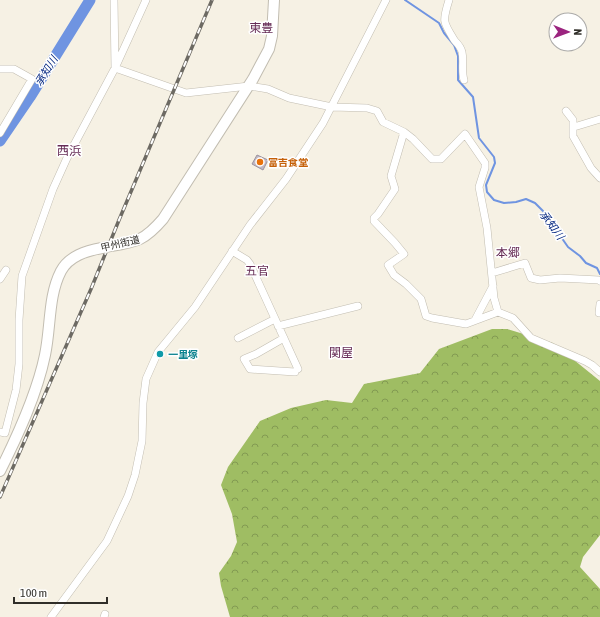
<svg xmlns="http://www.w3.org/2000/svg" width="600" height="617" font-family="'Asap Condensed','Noto Sans JP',sans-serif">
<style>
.forest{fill:url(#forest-crowns)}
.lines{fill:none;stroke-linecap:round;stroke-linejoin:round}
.stream{stroke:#6f94e1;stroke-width:2}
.river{stroke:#6f94e1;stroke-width:11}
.building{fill:#c1b8c3;stroke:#9b939e}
.minor-casing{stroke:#c2bdb1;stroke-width:8}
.highway-casing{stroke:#c2bdb1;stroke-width:12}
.minor{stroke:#fff;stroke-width:7}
.highway{stroke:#fff;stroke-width:10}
.rail-casing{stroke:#6d6a63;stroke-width:3.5}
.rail{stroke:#fff;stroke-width:2;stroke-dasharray:6;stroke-linecap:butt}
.highway-bridge-casing{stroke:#c2bdb1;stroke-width:12;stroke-linecap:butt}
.highway-bridge{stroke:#fff;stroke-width:10}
.food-dot{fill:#e8710a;stroke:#fff;stroke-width:1.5}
.culture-dot{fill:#0f9aa8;stroke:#fff;stroke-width:1.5}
.labels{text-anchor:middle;stroke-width:3;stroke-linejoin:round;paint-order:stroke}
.food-label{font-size:10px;font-weight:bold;fill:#c56008;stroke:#fff;text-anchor:start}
.street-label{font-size:10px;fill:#302e29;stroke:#fff}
.culture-label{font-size:10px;font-weight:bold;fill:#0d838f;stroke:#fff;text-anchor:start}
.water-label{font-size:11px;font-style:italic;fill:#0a2c84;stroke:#fff}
.quarter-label{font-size:12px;fill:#662c56;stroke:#fff}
</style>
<defs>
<pattern id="forest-crowns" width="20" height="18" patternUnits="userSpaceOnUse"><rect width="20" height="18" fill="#9fbd63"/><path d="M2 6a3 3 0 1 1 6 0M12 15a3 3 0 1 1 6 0" fill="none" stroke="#829a52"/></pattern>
</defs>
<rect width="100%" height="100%" fill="#f6f1e4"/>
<path class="forest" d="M492,329H507L553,343L600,381V535L583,557L580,567L600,589V617H230L221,586L219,573L231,556L237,542L232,514L221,485L228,467L260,421L291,408L326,400L352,403L364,384L420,373L439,349Z"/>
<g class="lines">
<path class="stream" d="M405,0L439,23L444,33L454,45L458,56V80L473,97L479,138L494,157L495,163L486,185L487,192L494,200L504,203L516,202L526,199L535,203L543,211L568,247L580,256L586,263L597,268L600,274"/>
<path class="river" d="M0,141L30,97L90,0"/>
</g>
<path class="building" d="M257,155L268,160L263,170L252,164Z"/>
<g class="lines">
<defs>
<path id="minor" d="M114,0L115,68L186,93L249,86L268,89L289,98L332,107L367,108L377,111L383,122L404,132L413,139L432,159H441L465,134L485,163V168L479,187L487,228L494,298L498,312L513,318L531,338L585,361L592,365L600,372
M449,0C442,22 443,22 455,41C458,44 461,48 462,52C464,61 461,71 464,80
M0,69H14L32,79L0,133
M566,111L573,120V136L591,168L600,178
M574,127L600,119
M404,132L391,176L395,189L378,214L374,218V221L395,243L404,254L388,265L394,275L406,284L421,299L426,316L432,318L466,324L498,312
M232,251L247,260L250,264L298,369
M492,273L525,263L531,278L540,280L560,278L599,280L600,281
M0,279L6,270
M599,313L600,304
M475,320L493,286
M278,326L358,306
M238,338L275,319
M284,338L256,354L244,359L250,369L295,372
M0,432L5,433L16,390L19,364V320L22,276L53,189L67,158L115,68L146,0
M51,617L107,541L128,496L135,475L142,441L143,403L146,379L158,352L195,307L250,225L286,179L323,123L386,0
M104,617L105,614"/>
<path id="highway" d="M111,246C137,242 145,240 163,219L253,79L269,49L272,36L274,0
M0,471C18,435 37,394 45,355C51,327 48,296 61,271C69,256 86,251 102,248"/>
</defs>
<use href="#minor" class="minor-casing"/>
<use href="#highway" class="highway-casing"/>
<use href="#minor" class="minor"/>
<use href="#highway" class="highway"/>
<defs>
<path id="rail" d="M0,497L91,289L119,220L212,0"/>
</defs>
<use href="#rail" class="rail-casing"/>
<use href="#rail" class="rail"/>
<defs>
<path id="highway-bridge" d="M102,248L111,246"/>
</defs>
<use href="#highway-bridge" class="highway-bridge-casing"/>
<use href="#highway-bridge" class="highway-bridge"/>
</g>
<circle class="food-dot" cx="260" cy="162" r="4"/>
<circle class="culture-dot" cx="160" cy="354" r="4"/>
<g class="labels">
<g class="food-label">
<text x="268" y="166">富吉食堂</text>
</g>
<g class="street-label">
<text transform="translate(120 243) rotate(-13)" y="4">甲州街道</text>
</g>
<g class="culture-label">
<text x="168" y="358">一里塚</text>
</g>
<g class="water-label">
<text transform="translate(46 71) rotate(-58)" y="4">承知川</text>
<text transform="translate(552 225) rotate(53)" y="4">承知川</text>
</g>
<g class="quarter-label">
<text x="261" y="32">東豊</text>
<text x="69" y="155">西浜</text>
<text x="508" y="257">本郷</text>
<text x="257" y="275">五官</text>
<text x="341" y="357">関屋</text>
</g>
</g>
<g transform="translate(568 32) rotate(91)"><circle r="19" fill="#ffffff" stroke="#acaba9"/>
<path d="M0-3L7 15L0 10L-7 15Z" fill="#9b247f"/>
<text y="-6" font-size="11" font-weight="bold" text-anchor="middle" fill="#302e29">N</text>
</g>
<path d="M14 597v6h93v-6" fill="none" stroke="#302e29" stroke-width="2"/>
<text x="20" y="597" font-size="12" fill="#302e29" stroke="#ffffff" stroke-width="3" paint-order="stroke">100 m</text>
</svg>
